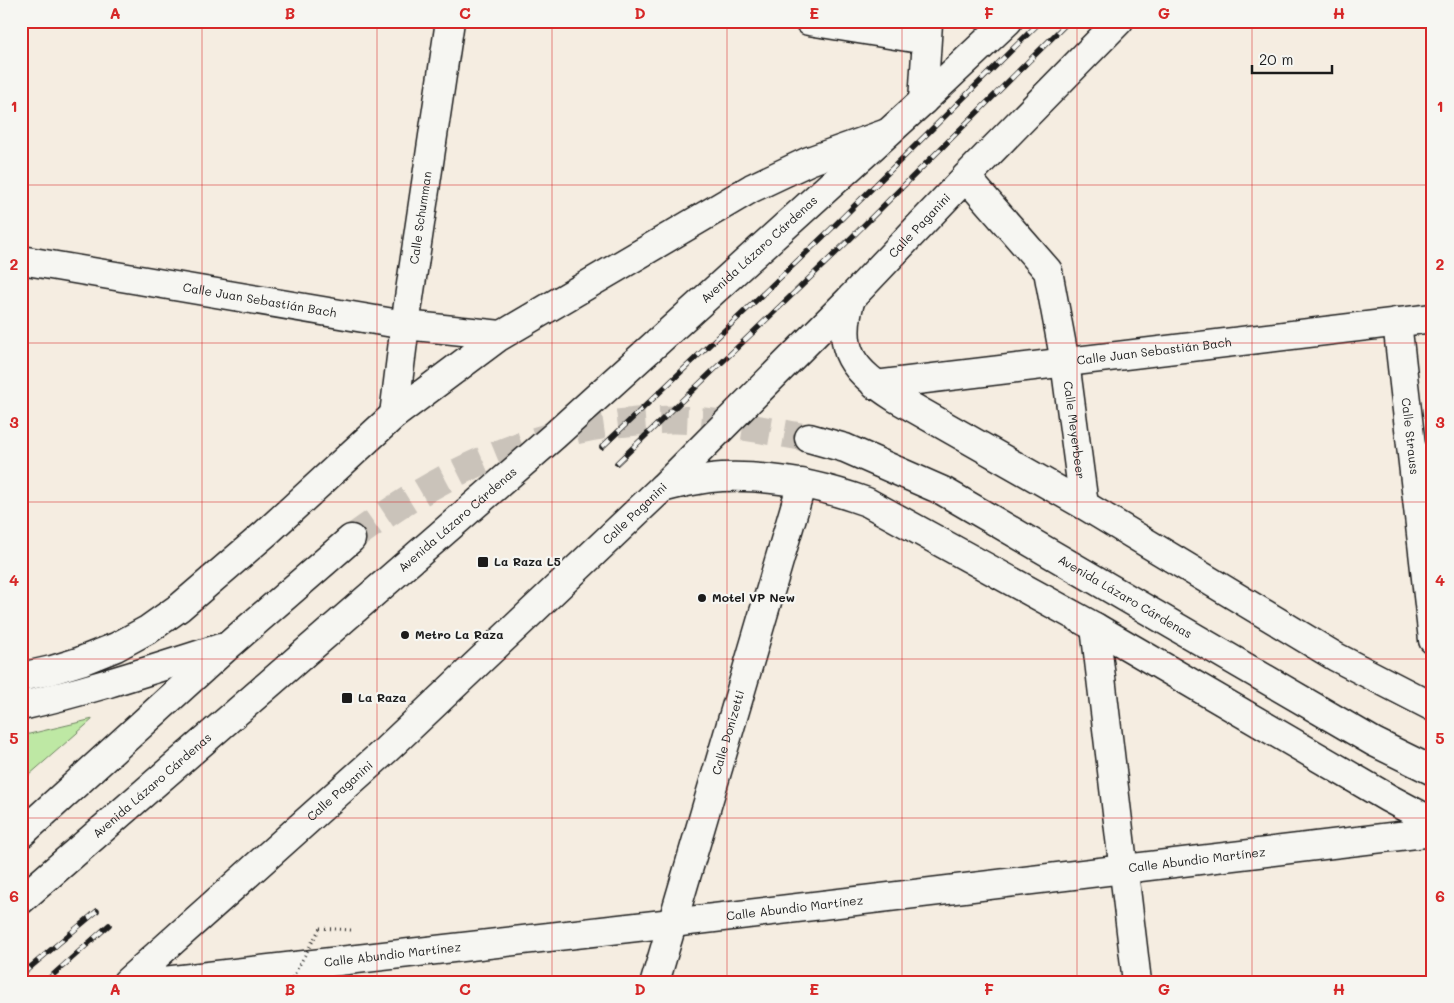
<svg xmlns="http://www.w3.org/2000/svg" width="1454" height="1003" font-family="Mali,sans-serif">
<style>
.green{fill:#bee8a4;stroke:#6d8260}
.lines{fill:none;stroke-linecap:round;stroke-linejoin:round}
.primary-tunnel{stroke:#cac3ba;stroke-width:28;stroke-dasharray:28 14;stroke-linecap:butt}
.street-casing{stroke:#1c1c1c;stroke-width:31}
.secondary-casing{stroke:#1c1c1c;stroke-width:31}
.primary-casing{stroke:#1c1c1c;stroke-width:31}
.path{stroke:#1c1c1c;stroke-width:3;stroke-dasharray:1 4;stroke-linecap:butt}
.street{stroke:#f6f6f2;stroke-width:28}
.secondary{stroke:#f6f6f2;stroke-width:28}
.primary{stroke:#f6f6f2;stroke-width:28}
.rail-casing{stroke:#1c1c1c;stroke-width:5.5}
.rail{stroke:#f6f6f2;stroke-width:4;stroke-dasharray:11;stroke-linecap:butt}
.path-bridge{stroke:#1c1c1c;stroke-width:3;stroke-dasharray:1 4;stroke-linecap:butt}
.grid{fill:none;stroke:#d62828;stroke-width:1;stroke-opacity:0.55}
.poi-dot{fill:#1c1c1c;stroke:#f6f6f2;stroke-width:2}
.labels{text-anchor:middle;stroke-width:4.5;stroke-linejoin:round;paint-order:stroke}
.street-label{font-size:12px;fill:#1c1c1c;stroke:#f6f6f2}
.poi-label{font-size:12px;font-weight:bold;fill:#1c1c1c;stroke:#f6f6f2;text-anchor:start}
.neatline{fill:none;stroke:#d62828;stroke-width:2}
.grid-label{font-size:16px;text-anchor:middle;font-weight:bold;fill:#d62828}
</style>
<rect width="100%" height="100%" fill="#f5ede1"/>
<filter id="ink" filterUnits="userSpaceOnUse"><feTurbulence type="fractalNoise" baseFrequency=".02" numOctaves="2"/><feDisplacementMap in="SourceGraphic" scale="10" xChannelSelector="R" yChannelSelector="G"/><feConvolveMatrix kernelMatrix="1 2 1 2 8 2 1 2 1" color-interpolation-filters="sRGB"/></filter>
<g filter="url(#ink)">
<path class="green" d="M93,719L21,782V736Z"/>
<g class="lines">
<path class="primary-tunnel" d="M351,539C436,476 525,431 632,422C650,420 670,419 689,420C729,423 769,431 809,438"/>
<defs>
<g id="street">
<path d="M809,21L926,40"/>
<path d="M923,101L928,23"/>
<path id="s1" d="M966,177L1048,271L1065,362L1084,505"/>
<path id="s2" d="M21,260L405,325L501,335"/>
<path id="s3" d="M1397,322L1433,640"/>
<path id="s4" d="M875,385L1433,318"/>
<path id="s5" d="M394,415L405,325L450,21"/>
<path d="M1095,627L1137,982"/>
<path id="s6" d="M155,982L672,923L1433,832"/>
</g>
<g id="secondary">
<path d="M21,677L52,670L81,661L116,647L149,629L180,607L266,533L394,415L497,338L752,188L809,161L887,133"/>
<path id="s7" d="M655,982L802,483"/>
</g>
<g id="primary">
<path d="M851,298C835,352 853,370 896,398L1084,505L1336,657L1433,707"/>
<path id="s8" d="M809,438L845,448L943,491L1374,742L1433,771"/>
<path d="M662,488C681,483 702,478 722,477C772,475 820,485 867,502L1095,627L1388,798L1433,822"/>
<path d="M21,706C89,691 154,669 220,648"/>
<path d="M21,834L229,645L351,539"/>
<path id="s9" d="M21,900L554,436L923,101L1008,21"/>
<path id="s10" d="M127,982L386,750L662,488L851,298L966,177L1119,21"/>
</g>
</defs>
<use href="#street" class="street-casing"/>
<use href="#secondary" class="secondary-casing"/>
<use href="#primary" class="primary-casing"/>
<path class="path" d="M320,928L351,930"/>
<use href="#street" class="street"/>
<use href="#secondary" class="secondary"/>
<use href="#primary" class="primary"/>
<defs>
<path id="rail" d="M602,447L830,230L1041,21
M617,463L845,244L1069,21
M21,975L97,911
M45,982L109,925"/>
</defs>
<use href="#rail" class="rail-casing"/>
<use href="#rail" class="rail"/>
<path class="path-bridge" d="M290,982L320,928"/>
</g>
</g>
<path class="grid" d="M202,21V982M377,21V982M552,21V982M727,21V982M902,21V982M1077,21V982M1252,21V982M21,185H1433M21,343H1433M21,502H1433M21,659H1433M21,818H1433"/>
<g class="poi-dot">
<rect x="477" y="556" width="12" height="12" rx="2.5"/>
<circle cx="702" cy="598" r="5"/>
<circle cx="405" cy="635" r="5"/>
<rect x="341" y="692" width="12" height="12" rx="2.5"/>
</g>
<g class="labels">
<g class="street-label">
<text dy="4" stroke="none"><textPath href="#s5" startOffset="199">Calle Schumman</textPath></text>
<text dy="4" stroke="none"><textPath href="#s10" startOffset="1096">Calle Paganini</textPath></text>
<text dy="4" stroke="none"><textPath href="#s9" startOffset="984">Avenida Lázaro Cárdenas</textPath></text>
<text dy="4" stroke="none"><textPath href="#s2" startOffset="242">Calle Juan Sebastián Bach</textPath></text>
<text dy="4" stroke="none"><textPath href="#s4" startOffset="281">Calle Juan Sebastián Bach</textPath></text>
<text dy="4" stroke="none"><textPath href="#s1" startOffset="286">Calle Meyerbeer</textPath></text>
<text dy="4" stroke="none"><textPath href="#s3" startOffset="115">Calle Strauss</textPath></text>
<text dy="4" stroke="none"><textPath href="#s10" startOffset="691">Calle Paganini</textPath></text>
<text dy="4" stroke="none"><textPath href="#s9" startOffset="579">Avenida Lázaro Cárdenas</textPath></text>
<text dy="4" stroke="none"><textPath href="#s8" startOffset="355">Avenida Lázaro Cárdenas</textPath></text>
<text dy="4" stroke="none"><textPath href="#s7" startOffset="260">Calle Donizetti</textPath></text>
<text dy="4" stroke="none"><textPath href="#s9" startOffset="174">Avenida Lázaro Cárdenas</textPath></text>
<text dy="4" stroke="none"><textPath href="#s10" startOffset="286">Calle Paganini</textPath></text>
<text dy="4" stroke="none"><textPath href="#s6" startOffset="1049">Calle Abundio Martínez</textPath></text>
<text dy="4" stroke="none"><textPath href="#s6" startOffset="644">Calle Abundio Martínez</textPath></text>
<text dy="4" stroke="none"><textPath href="#s6" startOffset="239">Calle Abundio Martínez</textPath></text>
</g>
<g class="poi-label">
<text x="494" y="566">La Raza L5</text>
<text x="712" y="602">Motel VP New</text>
<text x="415" y="639">Metro La Raza</text>
<text x="358" y="702">La Raza</text>
</g>
</g>
<rect width="1454" height="1003" fill="none" stroke="#f6f6f2" stroke-width="55"/>
<path d="M1252 65v8h80v-8" fill="none" stroke="#1c1c1c" stroke-width="2.5"/>
<text x="1259" y="65" font-size="15" fill="#1c1c1c" stroke="#f6f6f2" stroke-width="4" paint-order="stroke">20 m</text>
<rect x="28" y="28" width="1398" height="948" class="neatline"/>
<g class="grid-label">
<text x="115" y="19">A</text>
<text x="290" y="19">B</text>
<text x="465" y="19">C</text>
<text x="640" y="19">D</text>
<text x="814" y="19">E</text>
<text x="989" y="19">F</text>
<text x="1164" y="19">G</text>
<text x="1339" y="19">H</text>
<text x="14" y="112">1</text>
<text x="1440" y="112">1</text>
<text x="14" y="270">2</text>
<text x="1440" y="270">2</text>
<text x="14" y="428">3</text>
<text x="1440" y="428">3</text>
<text x="14" y="586">4</text>
<text x="1440" y="586">4</text>
<text x="14" y="744">5</text>
<text x="1440" y="744">5</text>
<text x="14" y="902">6</text>
<text x="1440" y="902">6</text>
<text x="115" y="995">A</text>
<text x="290" y="995">B</text>
<text x="465" y="995">C</text>
<text x="640" y="995">D</text>
<text x="814" y="995">E</text>
<text x="989" y="995">F</text>
<text x="1164" y="995">G</text>
<text x="1339" y="995">H</text>
</g>
</svg>
